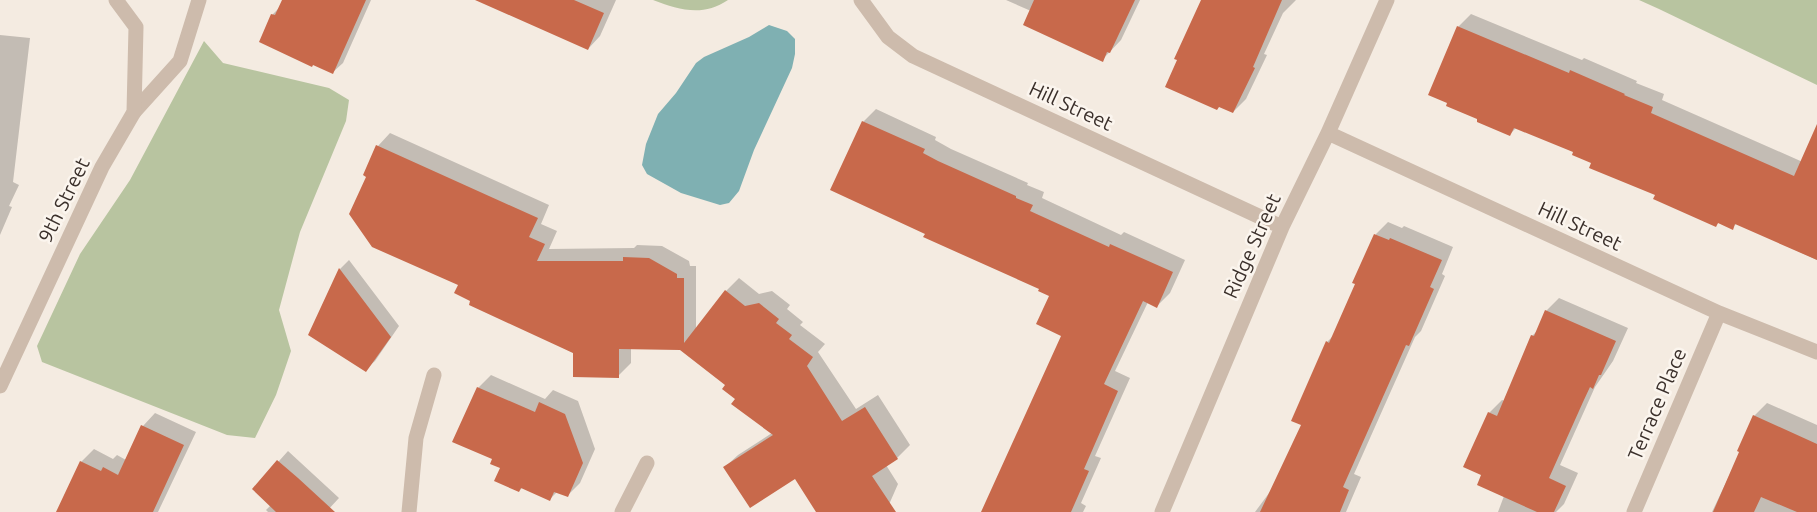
<svg xmlns="http://www.w3.org/2000/svg" width="1817" height="512" font-family="Ubuntu,sans-serif">
<style>
.green{fill:#b8c4a0}
.water{fill:#7fb0b2}
.shadow{fill:#0003}
.building{fill:#c8694b}
.lines{fill:none;stroke-linecap:round;stroke-linejoin:round}
.lane{stroke:#cdbbac;stroke-width:15}
.street{stroke:#cdbbac;stroke-width:15}
.labels{text-anchor:middle;stroke-width:5;stroke-linejoin:round;paint-order:stroke}
.street-label{font-size:20px;fill:#3b302b;stroke:#fbf5ee}
</style>
<rect width="100%" height="100%" fill="#f4ebe1"/>
<path class="green" d="M653,0H728C703,17 679,10 653,0Z
M1639,0H1817V85L1659,9Z
M204,41L223,63L329,88L349,100L346,121L300,232L279,310L291,351L276,395L255,438L227,435L42,362L37,346L80,254L130,180Z"/>
<path class="water" d="M769,25L787,31L795,39V54L792,68L754,150L739,191L729,203L720,205L681,193L647,174L642,165L646,144L658,114L676,93L696,63L704,57L749,37Z"/>
<path class="shadow" d="M283,0H371L343,63L333,72L261,41L273,14L280,7Z
M478,0H616L600,36L588,49Z
M1006,0H1140L1121,40L1102,60L1031,11Z
M1204,0H1296L1283,13L1264,54L1267,55L1246,99L1233,112Z
M1471,14L1582,60L1584,58L1637,81L1636,83L1664,94L1662,100L1805,163L1817,159V260L1737,223L1732,228L1719,222L1716,225L1575,152L1517,127L1510,134L1458,27Z
M0,35L30,38L13,182L19,185L9,206L12,207L0,235Z
M876,109L936,137L935,140L951,149L1028,183L1027,185L1044,192L1042,198L1121,235L1124,232L1185,260L1170,293L1157,306L1148,302L1115,371L1130,378L1095,456L1101,458L1081,503L1086,506L1083,512H983L1063,335L1051,295L1041,288L927,233L863,122Z
M390,133L549,205L541,224L557,231L549,249L634,248L637,245L662,246L689,261L690,266H696V330L726,291L739,278L759,294L772,291L790,305L787,309L803,322L800,325L825,344L818,352L856,409L878,395L910,445L897,458L886,465L898,484L887,509L884,512H818L796,477L725,467L738,455L772,433L737,399L727,385L680,348H631V363L618,376L472,301L365,175L378,146Z
M1388,222L1402,228L1404,226L1453,247L1442,274L1445,276L1421,331L1415,337L1354,474L1361,477L1346,512H1255L1272,489L1303,424L1327,342L1333,336L1357,283L1354,282L1376,234Z
M349,260L399,326L375,361L365,370L310,334L340,269Z
M1559,298L1628,328L1613,361L1595,387L1560,465L1578,473L1564,504L1556,512H1498L1504,496L1483,475L1489,413L1502,400L1505,401L1532,336L1538,330L1546,311Z
M491,375L545,399L553,390L578,401L595,449L580,483L567,496L558,491L550,499L523,487L519,491L494,458L478,388Z
M1767,403L1817,425V512H1712L1741,451L1739,450L1754,416Z
M155,413L196,432L158,512H58L81,462L94,449L113,459L117,455L126,460L143,426Z
M288,451L339,498L326,512H268L266,510L271,505L254,489Z"/>
<path class="building" d="M282,0H366L333,74L313,65L312,67L259,42L271,14L275,15Z
M475,0H574L604,13L588,50Z
M1034,0H1135L1110,53L1107,52L1103,62L1023,25Z
M1201,0H1282L1253,67L1255,68L1233,113L1219,107L1217,110L1165,87L1177,60L1174,59Z
M1457,26L1569,73L1570,70L1625,94L1624,95L1653,107L1651,113L1794,176L1817,124V260L1735,224L1733,230L1718,223L1716,227L1653,199L1655,195L1589,168L1591,163L1572,155L1573,152L1514,128L1510,136L1477,122V119L1446,106L1447,103L1428,95Z
M862,121L925,149L923,153L938,161L1016,196V198L1033,205L1030,211L1109,247L1110,244L1173,272L1157,308L1143,301L1104,384L1118,391L1084,469L1089,471L1071,512H981L1061,336L1036,324L1049,296L1038,291L1039,289L923,237L925,234L830,190Z
M376,145L538,218L529,237L545,244L537,261H623V257L649,258L677,274V278H684V343L725,290L745,306L759,303L779,319L776,323L792,335L789,339L813,357L807,366L842,421L865,407L898,459L872,476L896,512H816L795,479L750,508L723,467L773,435L731,404L735,399L722,389L725,385L680,350L619,349V378L573,377V353L469,305L470,301L454,293L458,285L372,247L349,214L366,177L363,175Z
M1374,234L1389,240L1390,238L1442,260L1430,287L1434,289L1409,346L1406,345L1343,487L1349,490L1340,512H1260L1301,425L1291,421L1326,341L1329,343L1355,284L1352,283Z
M339,268L391,337L366,372L308,335Z
M1545,310L1616,341L1601,375H1599L1593,389L1590,387L1583,402L1549,478L1566,486L1554,512H1537L1477,485L1481,475L1463,467L1488,412L1497,416L1531,335L1534,336Z
M477,387L535,412L539,402L565,414L583,463L568,497L554,492L550,501L521,488L519,492L494,481L500,468L490,464L492,459L452,442Z
M1753,415L1817,444V512H1797L1761,497L1754,512H1713L1739,452L1737,451Z
M141,425L184,445L153,512H56L80,461L101,471L103,467L118,475Z
M277,460L298,478L335,512H276L252,489Z"/>
<g class="lines">
<path class="lane" d="M134,112L180,61L199,0"/>
<path class="street" d="M861,0L888,37L913,56L1282,227
M1328,133L1719,313L1817,352
M0,386L102,167L134,112L136,27L116,0
M409,512L416,438L434,375
M622,512L647,463
M1162,512L1282,227L1328,133L1387,0
M1634,512L1719,313"/>
</g>
<g class="labels">
<g class="street-label">
<text transform="translate(1071 106) rotate(25)" y="7">Hill Street</text>
<text transform="translate(64 200) rotate(-64)" y="7">9th Street</text>
<text transform="translate(1580 226) rotate(25)" y="7">Hill Street</text>
<text transform="translate(1252 246) rotate(-66)" y="7">Ridge Street</text>
<text transform="translate(1657 404) rotate(-67)" y="7">Terrace Place</text>
</g>
</g>
</svg>
